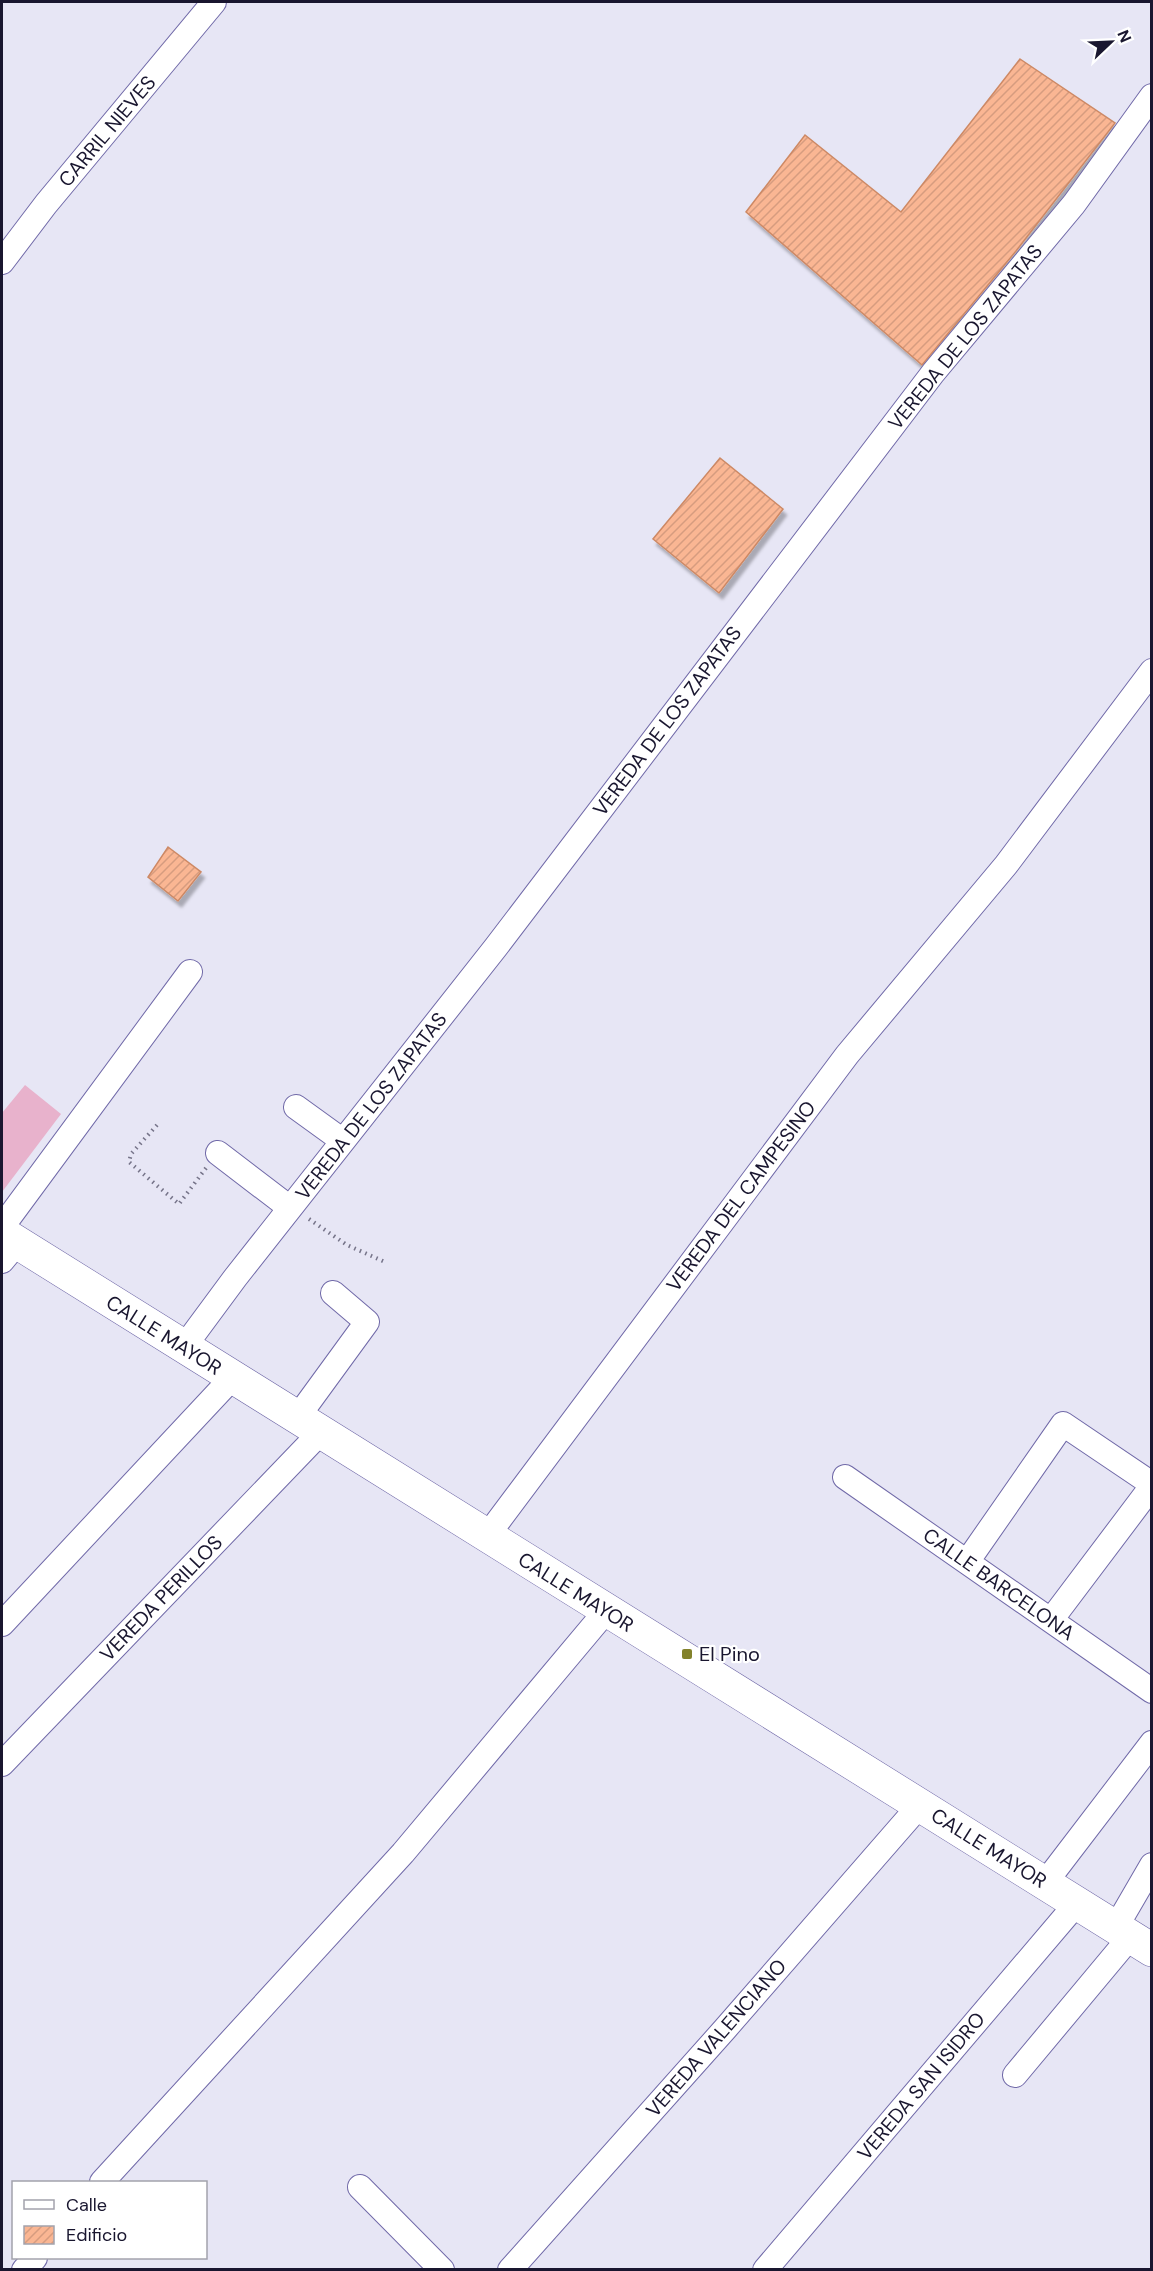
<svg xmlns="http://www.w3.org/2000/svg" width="1153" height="2271" font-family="'DM Sans',sans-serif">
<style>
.green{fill:#e8b2cc}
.building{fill:url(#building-hatch);stroke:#cd8965;stroke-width:1.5;filter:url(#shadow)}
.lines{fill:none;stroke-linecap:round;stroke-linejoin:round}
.minor-casing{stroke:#7069a8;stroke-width:26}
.secondary-casing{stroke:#7069a8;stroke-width:34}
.path{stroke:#767489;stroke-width:4;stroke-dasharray:1.5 4.5;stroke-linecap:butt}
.minor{stroke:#fff;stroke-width:24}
.secondary{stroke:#fff;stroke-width:33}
.poi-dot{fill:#83822b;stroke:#fff;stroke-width:2}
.labels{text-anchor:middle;stroke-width:4.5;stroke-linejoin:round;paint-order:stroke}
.street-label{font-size:20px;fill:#19162f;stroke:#fff}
.poi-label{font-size:20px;fill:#19162f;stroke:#fff;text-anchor:start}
</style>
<defs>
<pattern id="building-hatch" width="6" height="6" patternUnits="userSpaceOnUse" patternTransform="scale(1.5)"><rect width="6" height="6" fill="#fab693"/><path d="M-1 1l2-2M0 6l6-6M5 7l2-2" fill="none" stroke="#d69c7f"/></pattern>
<filter id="shadow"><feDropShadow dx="3.5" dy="6" stdDeviation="1.5" flood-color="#0004"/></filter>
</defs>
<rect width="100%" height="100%" fill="#e7e6f5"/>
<path class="green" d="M25,1085L61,1114L2,1192V1113Z"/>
<path class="building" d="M1020,59L1115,123L1016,251L922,365L746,212L805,135L901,212Z
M720,458L783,509L719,593L653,539Z
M168,847L201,872L178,901L148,877Z"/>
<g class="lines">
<defs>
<path id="minor" d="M2,262L46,204L214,2
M296,1107L343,1141
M218,1153L290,1208
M2,1227L190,972
M2,1261L17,1243
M184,1347L235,1278L496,947L933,373L1074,204L1152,96
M297,1418L367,1322L333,1293
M845,1477L1152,1691
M487,1536L847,1055L1006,865L1152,671
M967,1562L1063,1424L1152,1484
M1051,1620L1152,1486
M2,1624L232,1378
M2,1764L321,1432
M1045,1883L1152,1743
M1116,1927L1152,1865
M1015,2075L1131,1936
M102,2182L403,1853L606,1611
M360,2187L442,2270
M24,2270L35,2258
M510,2270L725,2029L920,1805
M765,2270L1077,1903"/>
<path id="secondary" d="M2,1233L1152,1950"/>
</defs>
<use href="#minor" class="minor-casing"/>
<use href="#secondary" class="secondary-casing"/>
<path class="path" d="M157,1125L131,1154L129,1162L179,1204L206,1168
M309,1219L347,1245L385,1262"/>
<use href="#minor" class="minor"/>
<use href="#secondary" class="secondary"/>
</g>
<rect class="poi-dot" x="681" y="1648" width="12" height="12" rx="3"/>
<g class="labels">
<g class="street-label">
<text transform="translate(107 131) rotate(-50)" y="7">CARRIL NIEVES</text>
<text transform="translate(965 337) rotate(-51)" y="7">VEREDA DE LOS ZAPATAS</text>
<text transform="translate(667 721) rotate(-53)" y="7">VEREDA DE LOS ZAPATAS</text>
<text transform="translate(371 1106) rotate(-52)" y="7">VEREDA DE LOS ZAPATAS</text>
<text transform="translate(741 1196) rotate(-53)" y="7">VEREDA DEL CAMPESINO</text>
<text transform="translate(164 1335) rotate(32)" y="7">CALLE MAYOR</text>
<text transform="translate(999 1584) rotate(35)" y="7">CALLE BARCELONA</text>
<text transform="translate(576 1592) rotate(32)" y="7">CALLE MAYOR</text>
<text transform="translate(161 1598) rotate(-46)" y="7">VEREDA PERILLOS</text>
<text transform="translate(989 1848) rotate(32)" y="7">CALLE MAYOR</text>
<text transform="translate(716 2038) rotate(-49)" y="7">VEREDA VALENCIANO</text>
<text transform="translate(921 2086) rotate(-50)" y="7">VEREDA SAN ISIDRO</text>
</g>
<g class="poi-label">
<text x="699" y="1661">El Pino</text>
</g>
</g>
<rect width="1153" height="2271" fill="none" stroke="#19162f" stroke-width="6"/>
<rect x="12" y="2181" width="195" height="78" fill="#ffffff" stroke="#a3a2ac" stroke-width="1.5"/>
<rect x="24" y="2200" width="30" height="9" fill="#ffffff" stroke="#a3a2ac" stroke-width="1.5"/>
<text x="66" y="2211" font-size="18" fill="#19162f">Calle</text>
<rect x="24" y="2226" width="30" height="18" fill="url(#building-hatch)" stroke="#a3a2ac" stroke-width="1.5"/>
<text x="66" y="2241" font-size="18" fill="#19162f">Edificio</text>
<g transform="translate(1111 42) rotate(67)" stroke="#ffffff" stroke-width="4.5" paint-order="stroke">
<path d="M0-4.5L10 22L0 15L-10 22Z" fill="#19162f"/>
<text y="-9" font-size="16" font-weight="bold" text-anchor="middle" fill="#19162f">N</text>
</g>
</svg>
